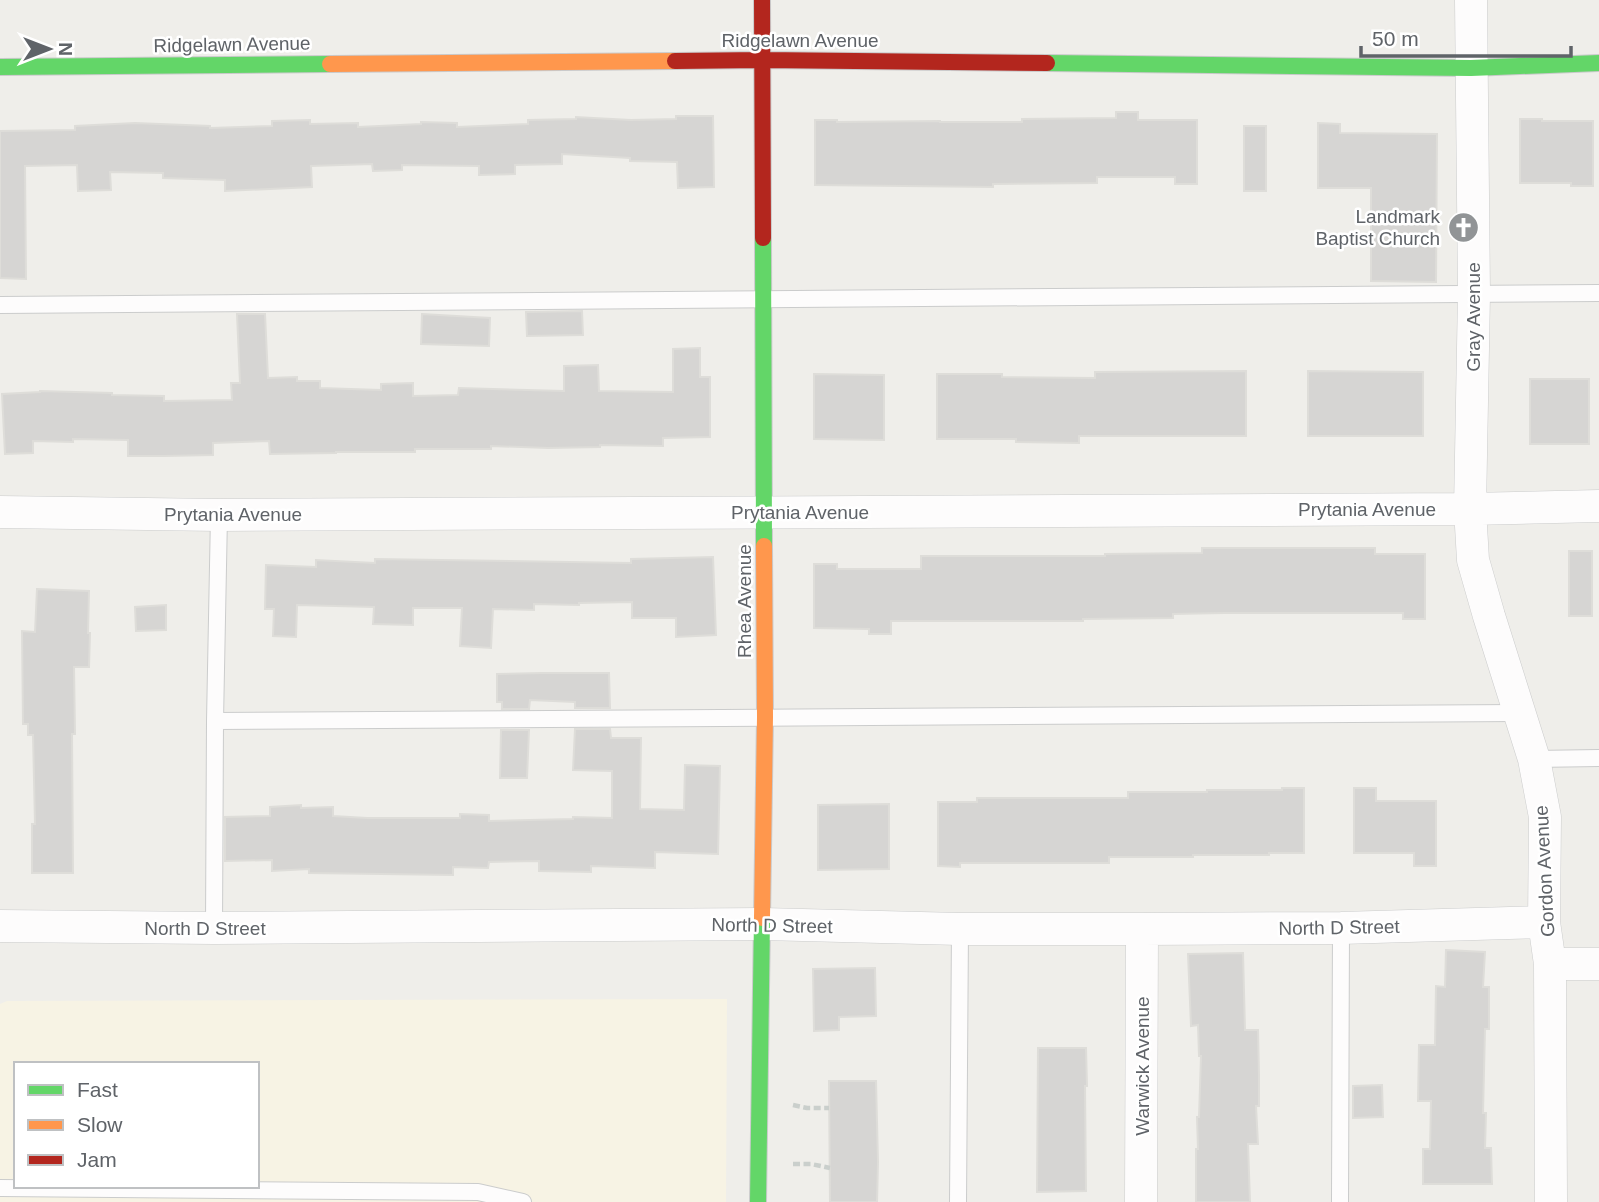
<svg xmlns="http://www.w3.org/2000/svg" width="1599" height="1202" font-family="Helvetica,sans-serif">
<style>
.commercial{fill:#f7f3e4;fill-rule:evenodd}
.building{fill:#d6d5d3;stroke:#deddd9;stroke-width:2}
.lines{fill:none;stroke-linecap:round;stroke-linejoin:round}
.lane-casing{stroke:#cbcccc;stroke-width:18}
.street-casing{stroke:#cbcccc;stroke-width:33}
.fast-casing{stroke:#cacacb;stroke-width:18}
.slow-casing{stroke:#cacacb;stroke-width:18}
.jam-casing{stroke:#cacacb;stroke-width:18}
.path{stroke:#cacfcc;stroke-width:4.5;stroke-dasharray:7 3.5;stroke-linecap:butt}
.lane{stroke:#fdfcfc;stroke-width:16}
.street{stroke:#fdfcfc;stroke-width:32}
.fast{stroke:#63d668;stroke-width:16}
.slow{stroke:#ff974d;stroke-width:16}
.jam{stroke:#b3261e;stroke-width:16}
.labels{text-anchor:middle;stroke-width:5;stroke-linejoin:round;paint-order:stroke}
.street-label{font-size:19px;fill:#5f6368;stroke:#fff}
.poi-label{font-size:19px;fill:#5f6368;stroke:#fff;text-anchor:end}
</style>
<rect width="100%" height="100%" fill="#efeeea"/>
<path class="commercial" d="M727,999L726,1202H0V1004L7,1001ZM16,1064H257V1186H16Z"/>
<path class="building" d="M1116,112H1138V120H1197V184H1175V177H1097V183L993,184V187L815,185V120H837V122L940,121V122H1022V119L1116,118Z
M676,116H713L714,187L678,188L677,162L630,161V158L562,154V164L515,165V174L479,175V166L402,165V170L373,171L372,164L311,166L312,187L225,191V180L163,178V173L110,172L111,190L78,191L77,165L25,166L26,279L0,278V131L75,130V126L135,123L210,126V128L272,126V121L310,120V124L358,123V127L421,124V122L457,123V127L528,124V120L576,119V117L631,120L676,119Z
M1520,119H1542V121H1593V186H1571V183H1520Z
M1318,123L1340,124V133L1437,134L1436,282L1371,281V188H1318Z
M1244,126H1266V191H1244Z
M582,311L583,335L527,336L526,312Z
M237,314H265L268,378L297,377V381H320V388L381,390V384L413,383V396L458,395L459,388L564,391V366L598,365L599,391L673,392V349L700,348V377H710V437L663,438V446L600,445V447L548,448L491,446V449H415V452H336V453L270,454L269,441L213,443V455L164,456H128V440L73,439V442L33,441V453L5,454L2,394L40,392V391L112,393V395L164,396V401L232,400L231,383H240Z
M422,314L490,318L489,346L421,344Z
M1246,371V436H1079V443L1016,442V439H937V374H1002V377L1095,378V372Z
M1308,371L1423,372V436H1308Z
M814,374L884,375V440L814,439Z
M1530,379H1589V444H1530Z
M1202,548H1375V554H1425V619H1403V613H1224L1173,614V618L1083,619V621H891V634H869V629L814,628V564H837V569H921V556H1105V554L1202,553Z
M1569,551H1592V616H1569Z
M713,557L716,635L676,637V618H632V602L579,603V605L534,604V610L493,609L491,648L460,646L462,608H413V625L373,624L374,607L297,605L296,637L273,636L274,609H265L266,565L316,567V560L375,563V559L631,563V559Z
M37,589L89,591L88,633H90L89,667H74L75,734H72L73,873H32V824H35L33,735H28V724H23L22,631L35,632Z
M166,605V630L136,631L135,607Z
M542,673H609L610,708H575V702L530,700L529,709H502V702H497V674Z
M575,729H610L611,738H641L640,809L684,810L685,765L720,766L718,854L655,852V868L591,866V872L539,871V861L489,862L488,868L453,867V875L309,873V869L272,871V860L225,861V817L270,816V807L301,805V808L333,807V816L367,818H460V814L489,815V821L573,819V817L612,818V771L573,770Z
M501,730H529L527,778H500Z
M1282,788H1304V853H1269V855H1193V857H1109V863H960V867L938,866V802H977V798H1128V792H1207V790H1282Z
M1354,788H1376V801H1436V866H1414V853H1354Z
M889,804V869L818,870V805Z
M1446,950L1485,952L1483,987H1489V1029H1485L1483,1113H1486L1485,1148H1491L1492,1184H1423V1149H1430L1431,1101H1418L1419,1045H1435L1436,986L1445,987Z
M1243,953L1245,1030H1258L1259,1075V1106H1256L1258,1144H1248L1250,1202H1196V1149H1198L1197,1117H1199L1201,1056H1199L1198,1025L1191,1026L1188,954Z
M875,968L876,1016L839,1017V1030L814,1031L813,969Z
M1038,1048H1086L1087,1086H1085L1086,1191L1037,1192Z
M829,1081H876L878,1162L877,1202H830Z
M1382,1085L1383,1117L1353,1118V1086Z"/>
<g class="lines">
<defs>
<path id="lane" d="M0,305L1599,293
M215,721L1518,713
M1534,759L1599,758
M214,928L215,721L219,515
M0,1188L478,1192L523,1202
M958,1202L960,929
M1340,1202L1341,928"/>
<path id="street" d="M1471,0L1474,294L1470,509L1473,560L1489,616L1534,759L1545,817L1544,922L1550,964L1551,1202
M0,512L219,515L1470,509L1599,506
M0,926L214,928L763,924L960,929H1142L1341,928L1544,922
M1550,964H1599
M1141,1202L1142,929"/>
<path id="fast" d="M1047,63L1471,68L1599,63
M0,67L330,64
M763,238L764,546
M758,1202L762,918"/>
<path id="slow" d="M330,64L675,61
M762,918L765,717L764,546"/>
<path id="jam" d="M762,0L763,238
M675,61L762,60L1047,63"/>
</defs>
<use href="#lane" class="lane-casing"/>
<use href="#street" class="street-casing"/>
<use href="#fast" class="fast-casing"/>
<use href="#slow" class="slow-casing"/>
<use href="#jam" class="jam-casing"/>
<path class="path" d="M793,1105L807,1108H829
M793,1164H811L830,1168"/>
<use href="#lane" class="lane"/>
<use href="#street" class="street"/>
<use href="#fast" class="fast"/>
<use href="#slow" class="slow"/>
<use href="#jam" class="jam"/>
</g>
<defs>
<symbol id="church-disc" viewBox="-11 -11 22 22"><circle r="9.5" fill="#919496" stroke="#fff"/><path d="M-1.2-6h2.4v3.5h3.3v2.4h-3.3V6h-2.4V-.1h-3.3v-2.4h3.3Z" fill="#fff"/></symbol>
</defs>
<g fill-rule="evenodd">
<use href="#church-disc" x="1446" y="210" width="35" height="35"/>
</g>
<g class="labels">
<g class="street-label">
<text x="800" y="47">Ridgelawn Avenue</text>
<text transform="translate(232 44) rotate(-1)" y="7">Ridgelawn Avenue</text>
<text transform="translate(1473 317) rotate(-90)" y="7">Gray Avenue</text>
<text x="1367" y="516">Prytania Avenue</text>
<text x="800" y="519">Prytania Avenue</text>
<text x="233" y="521">Prytania Avenue</text>
<text transform="translate(744 601) rotate(-90)" y="7">Rhea Avenue</text>
<text transform="translate(1544 871) rotate(-93)" y="7">Gordon Avenue</text>
<text transform="translate(772 925) rotate(1)" y="7">North D Street</text>
<text transform="translate(1339 927) rotate(-1)" y="7">North D Street</text>
<text x="205" y="935">North D Street</text>
<text transform="translate(1142 1066) rotate(-90)" y="7">Warwick Avenue</text>
</g>
<g class="poi-label">
<text x="1440" y="223">Landmark<tspan x="1440" dy="22">Baptist Church</tspan></text>
</g>
</g>
<rect x="14" y="1062" width="245" height="126" fill="#ffffff" stroke="#bfc1c3" stroke-width="2"/>
<rect x="28" y="1085" width="35" height="10" fill="#63d668" stroke="#bfc1c3" stroke-width="2"/>
<text x="77" y="1097" font-size="21" fill="#5f6368">Fast</text>
<rect x="28" y="1120" width="35" height="10" fill="#ff974d" stroke="#bfc1c3" stroke-width="2"/>
<text x="77" y="1132" font-size="21" fill="#5f6368">Slow</text>
<rect x="28" y="1155" width="35" height="10" fill="#b3261e" stroke="#bfc1c3" stroke-width="2"/>
<text x="77" y="1167" font-size="21" fill="#5f6368">Jam</text>
<g transform="translate(49 49) rotate(90)" stroke="#ffffff" stroke-width="5" paint-order="stroke">
<path d="M0-5L12 26L0 18L-12 26Z" fill="#5f6368"/>
<text y="-10" font-size="19" font-weight="bold" text-anchor="middle" fill="#5f6368">N</text>
</g>
<path d="M1361 46v10h210v-10" fill="none" stroke="#5f6368" stroke-width="3.5"/>
<text x="1372" y="46" font-size="21" fill="#5f6368" stroke="#ffffff" stroke-width="5" paint-order="stroke">50 m</text>
</svg>
